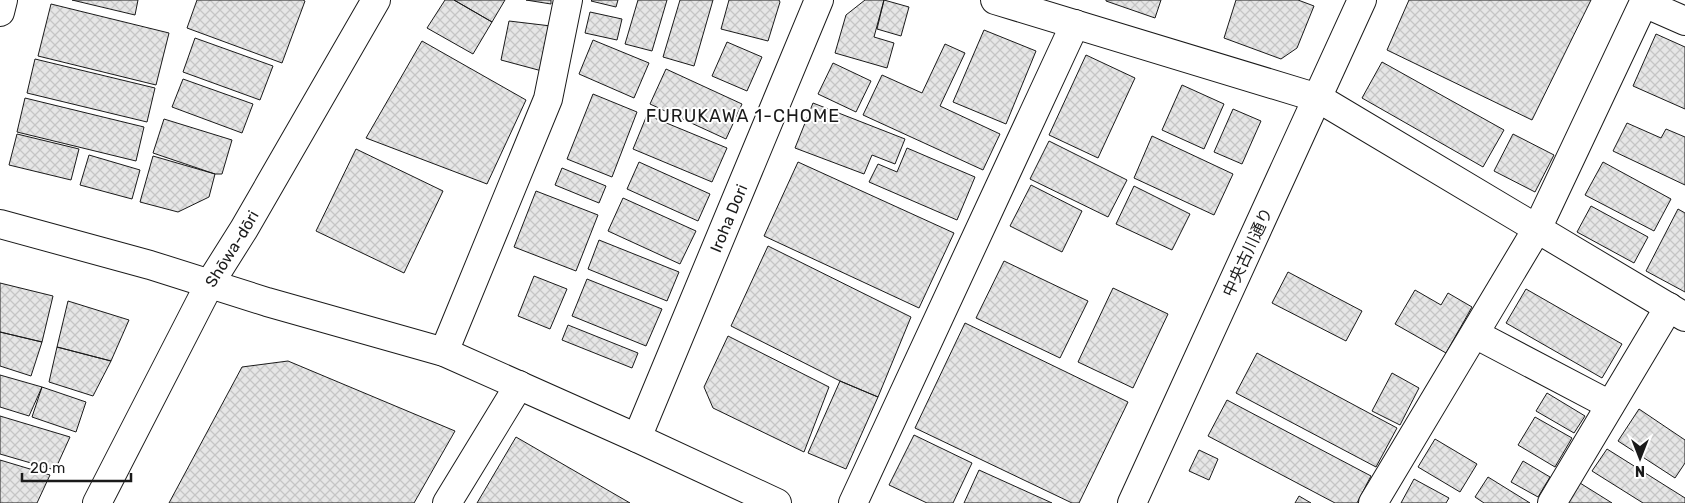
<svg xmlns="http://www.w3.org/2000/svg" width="1685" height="503" font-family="Rubik,'Noto Sans JP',sans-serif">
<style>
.building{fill:url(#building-cross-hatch);stroke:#1a1a1a}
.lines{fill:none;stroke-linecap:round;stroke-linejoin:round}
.minor-casing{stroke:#1a1a1a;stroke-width:30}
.tertiary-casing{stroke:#1a1a1a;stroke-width:30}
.secondary-casing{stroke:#1a1a1a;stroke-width:30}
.minor{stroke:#fff;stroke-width:28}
.tertiary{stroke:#fff;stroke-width:28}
.secondary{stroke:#fff;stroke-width:28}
.labels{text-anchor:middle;stroke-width:4;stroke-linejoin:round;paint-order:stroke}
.street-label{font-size:16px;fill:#1a1a1a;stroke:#fff}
.neighbourhood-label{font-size:18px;letter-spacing:1px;fill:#1a1a1a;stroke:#fff}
</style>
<defs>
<pattern id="building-cross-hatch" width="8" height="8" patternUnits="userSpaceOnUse" patternTransform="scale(1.25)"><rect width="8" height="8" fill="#e6e6e6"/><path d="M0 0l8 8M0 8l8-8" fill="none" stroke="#c5c5c5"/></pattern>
</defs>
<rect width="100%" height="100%" fill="#fff"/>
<path class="building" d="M72,0H138L135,15Z
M197,0H303L305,1L282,63L187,28Z
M445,0H454L492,22L473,54L427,28Z
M454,0H505L492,22Z
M526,0H551V4Z
M592,0H618L616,7L591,1Z
M638,0H667L652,51L625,44Z
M680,0H713L694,66L663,57Z
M729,0H779L780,2L768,41L721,29Z
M865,0H884L874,37L894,43L887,68L835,53L846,15Z
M884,0L909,7L901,36L877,29Z
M1106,0H1161L1155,18L1106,1Z
M1236,0H1298L1314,6L1297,48L1281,59L1224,38Z
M1409,0H1591L1532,120L1387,50Z
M51,4L169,33L156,85L38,56Z
M590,12L622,19L617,40L585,33Z
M509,21L551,26L542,71L501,60Z
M984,30L1036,51L1006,124L953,102Z
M1656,34L1685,47V109L1633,86Z
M195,38L273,66L260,100L183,72Z
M593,40L649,63L634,98L579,74Z
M422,41L526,100L487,184L366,138Z
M727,42L762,57L747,91L712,76Z
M945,44L965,53L940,106L1000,134L983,170L863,115L882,75L922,93Z
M1086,55L1135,78L1098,158L1049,135Z
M35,59L155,88L147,122L27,93Z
M1382,62L1504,130L1483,167L1362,98Z
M833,63L871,81L856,112L818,94Z
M666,69L742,104L726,139L650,104Z
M183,79L253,104L242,133L172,107Z
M1182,85L1224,104L1204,149L1162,130Z
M593,94L637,112L612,177L567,159Z
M25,98L144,127L136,161L17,132Z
M813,103L905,139L895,164L872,155L864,174L795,148Z
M1233,109L1261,121L1242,164L1214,152Z
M647,115L727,148L712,182L633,149Z
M164,119L232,140L222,174H215L153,153Z
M1627,123L1661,138L1666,129L1685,137V185L1613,151Z
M17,134L79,149L71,180L9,165Z
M1513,134L1554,155L1535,192L1494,171Z
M1152,136L1233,174L1214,215L1134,178Z
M1049,141L1127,180L1108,217L1030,179Z
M907,148L975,177L957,220L869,182L878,164L897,172Z
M356,149L443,191L404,273L316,231Z
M89,155L140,170L132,199L80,185Z
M153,156L215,174L209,197L178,212L140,202Z
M639,162L710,194L698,221L627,189Z
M798,162L954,233L919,308L764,236Z
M1603,162L1671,199L1654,231L1585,195Z
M562,168L606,186L599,203L555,185Z
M1031,185L1082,211L1062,252L1010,226Z
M1134,186L1190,214L1172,250L1116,224Z
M536,191L598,215L576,271L514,247Z
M623,198L696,231L680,264L608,231Z
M1591,206L1648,237L1634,263L1577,232Z
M1678,209L1685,213V292L1646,271Z
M599,240L679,272L667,301L588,269Z
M768,246L911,317L878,397L840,381L731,326Z
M1004,261L1088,301L1060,358L976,318Z
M1288,272L1362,311L1346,341L1272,303Z
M534,276L567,289L550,329L518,316Z
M587,279L662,309L646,346L572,316Z
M0,283L53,296L42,342L0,332Z
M1113,288L1168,314L1133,388L1078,362Z
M1526,289L1622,344L1602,378L1506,323Z
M1415,290L1441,305L1448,293L1472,307L1446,353L1395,324Z
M68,301L129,320L111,361L57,347Z
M965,323L1128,402L1079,503H1072L915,428Z
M568,325L638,353L632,368L562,340Z
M0,332L42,342L31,376L0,366Z
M728,336L829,387L804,452L713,408L704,387Z
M57,347L111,361L93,396L49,382Z
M1257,353L1397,428L1376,467L1236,393Z
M288,361L455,431L414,503H169L242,367Z
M1392,373L1419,388L1400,425L1372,411Z
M0,375L42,387L29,416L0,407Z
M840,381L878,397L846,469L808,453Z
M42,387L86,402L76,432L32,417Z
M1547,393L1585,416L1574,433L1536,411Z
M1227,400L1371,476L1357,503H1335L1208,436Z
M1639,409L1685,440V463L1675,478L1618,441Z
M0,416L70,437L55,470L0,454Z
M1535,417L1572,438L1555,467L1518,445Z
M914,435L972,463L953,503H927L889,485Z
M516,437L630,503H477Z
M1435,439L1477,464L1460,492L1418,467Z
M1607,449L1685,498V503H1643L1592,471Z
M1199,450L1218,459L1209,480L1189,471Z
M0,460L50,475L37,503H0Z
M1523,461L1550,477L1538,497L1511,482Z
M979,470L1052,503H964Z
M1488,477L1530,503H1484L1475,497Z
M1414,479L1449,498L1446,503H1401Z
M1580,483L1612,503H1567Z
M1299,496L1311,503H1295Z"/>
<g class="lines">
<defs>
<g id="minor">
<path d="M995,0L1318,98L1685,317"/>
<path d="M1644,3L1685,21"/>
<path d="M0,12L3,0"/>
<path d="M1475,334L1610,405"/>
<path d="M444,352L548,99L568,0"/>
<path id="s1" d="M637,438L819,0"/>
<path d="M447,503L519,385"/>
<path d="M853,503L1075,24"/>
<path d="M1373,503L1537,229L1645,0"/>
<path d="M1552,503L1669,307"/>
</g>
<path id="tertiary" d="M0,224L150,265L267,302L444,352L637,438L777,503
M1132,503L1362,0"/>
<g id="secondary">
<path id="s2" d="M97,503L210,283L244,229L376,0"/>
</g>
</defs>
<use href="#minor" class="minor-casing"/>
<use href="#tertiary" class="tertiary-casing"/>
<use href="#secondary" class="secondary-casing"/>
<use href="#minor" class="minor"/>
<use href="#tertiary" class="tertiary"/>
<use href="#secondary" class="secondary"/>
</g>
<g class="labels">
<g class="street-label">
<text dy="6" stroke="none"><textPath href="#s1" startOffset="238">Iroha Dori</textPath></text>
<text dy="6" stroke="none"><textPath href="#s2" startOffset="288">Shōwa-dōri</textPath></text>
<text transform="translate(1247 252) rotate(-65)" y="6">中央古川通り</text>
</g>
<g class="neighbourhood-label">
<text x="743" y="122">FURUKAWA 1-CHOME</text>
</g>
</g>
<g transform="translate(1640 458) rotate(180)" stroke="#ffffff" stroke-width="4" paint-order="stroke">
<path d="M0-4L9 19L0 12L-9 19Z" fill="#1a1a1a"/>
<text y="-8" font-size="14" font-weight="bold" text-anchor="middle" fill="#1a1a1a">N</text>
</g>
<path d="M22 473v8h109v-8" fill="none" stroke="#1a1a1a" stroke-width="2.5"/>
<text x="30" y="473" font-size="15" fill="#1a1a1a" stroke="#ffffff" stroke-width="4" paint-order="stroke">20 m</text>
</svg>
